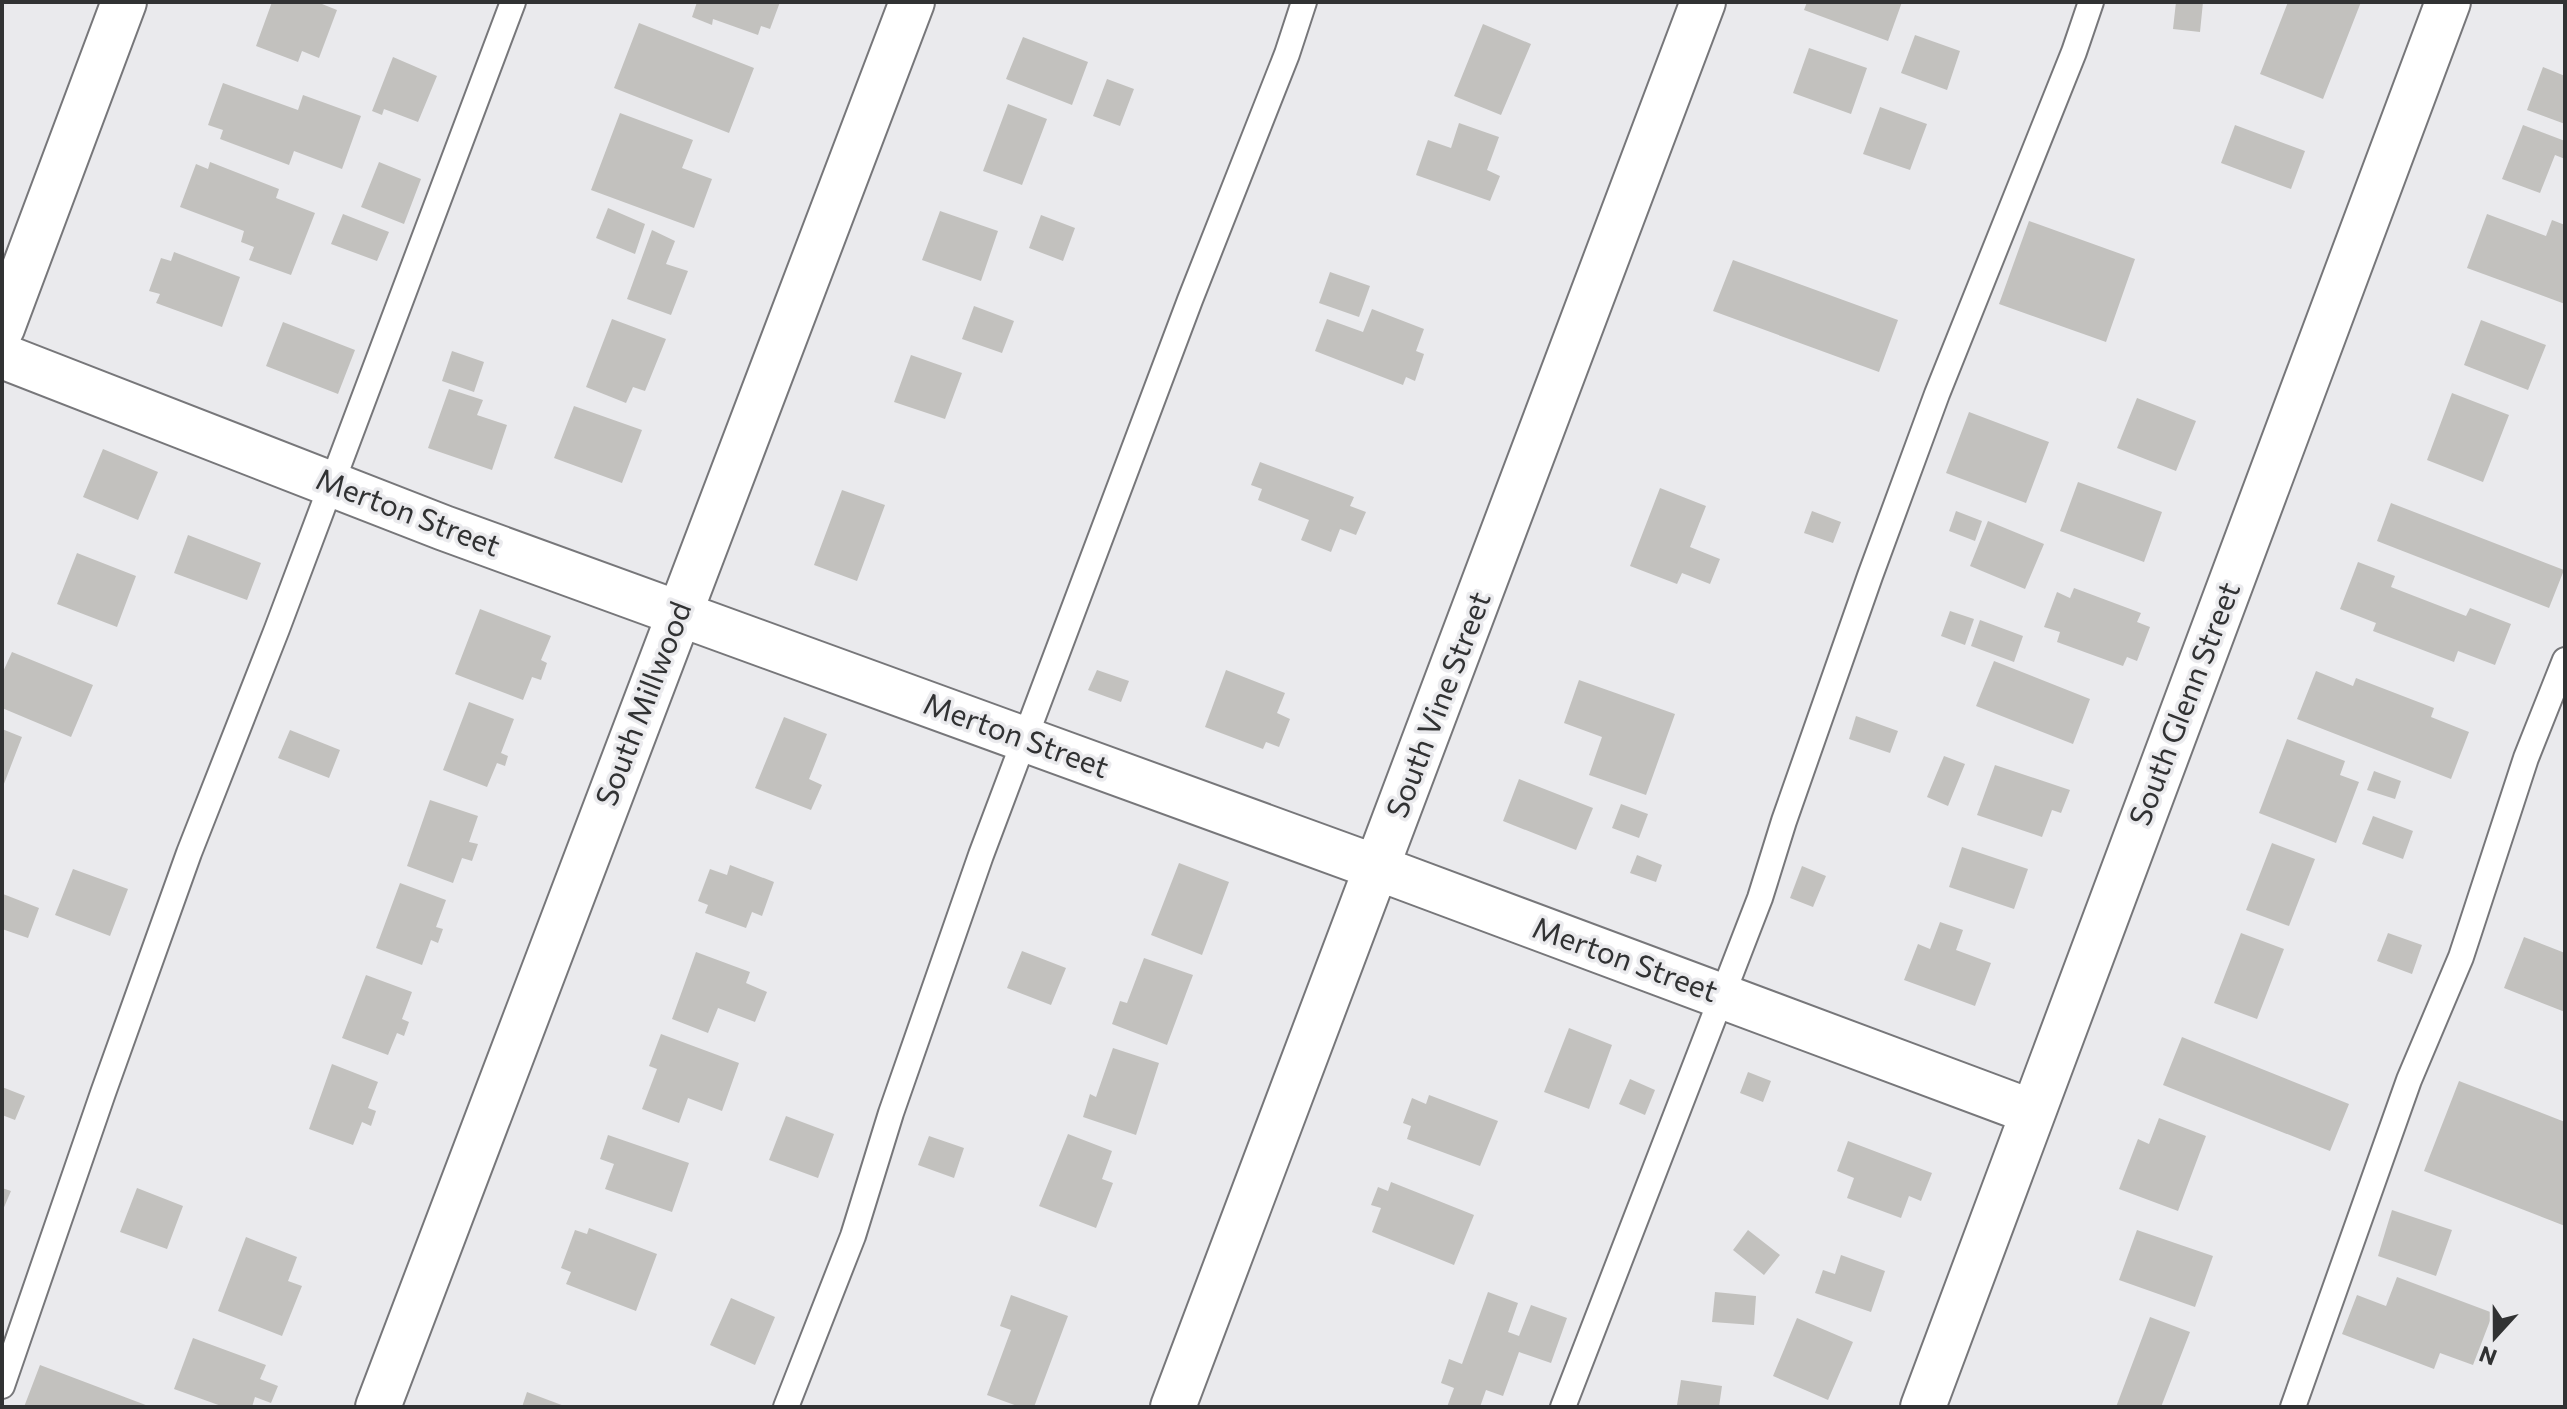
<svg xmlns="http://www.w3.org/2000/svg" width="2567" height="1409" font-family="Commissioner,sans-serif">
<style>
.building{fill:#c2c1be}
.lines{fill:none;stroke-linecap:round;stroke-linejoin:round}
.service-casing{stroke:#77777a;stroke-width:28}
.minor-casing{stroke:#77777a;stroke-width:48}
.service{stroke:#fff;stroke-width:24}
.minor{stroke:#fff;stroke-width:44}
.labels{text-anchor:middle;stroke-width:7;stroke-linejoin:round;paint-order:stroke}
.street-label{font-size:30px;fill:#313233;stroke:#eaeaed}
</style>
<rect width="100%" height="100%" fill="#eaeaed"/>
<path class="building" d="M272,2H317L337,10L319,58L302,51L298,62L256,46Z
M697,2H780L770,29L761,26L758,35L713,19L712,25L692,17Z
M1807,2H1902L1888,41L1804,10Z
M2176,2H2203L2200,32L2173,29Z
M2288,2H2361L2323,99L2260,74Z
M639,23L754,68L729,133L614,88Z
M1483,24L1531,44L1501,115L1454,96Z
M1915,35L1960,51L1947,90L1901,73Z
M1023,37L1088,62L1072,105L1006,79Z
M1809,48L1867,68L1851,114L1793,93Z
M393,57L437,76L418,122L384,109L382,115L372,111Z
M2543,67L2565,76V124L2527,110Z
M1107,79L1134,89L1120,126L1093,116Z
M223,83L298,110L303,95L361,116L342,169L294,151L289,165L220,139L223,130L208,125Z
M1008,104L1047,119L1022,185L983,171Z
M1880,107L1927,124L1910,170L1863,154Z
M620,113L693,140L682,168L712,179L694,228L591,190Z
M1459,123L1499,137L1487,170L1500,176L1490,201L1416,175L1428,140L1451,148Z
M2235,125L2305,151L2291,189L2221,163Z
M2523,125L2565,141V159L2555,155L2540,193L2502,179Z
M210,162L279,189L276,198L315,213L291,275L249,260L254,247L241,242L244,231L180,207L196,164L208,169Z
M379,162L421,179L404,224L361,207Z
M608,208L645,224L635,254L596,238Z
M940,211L998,231L981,281L922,260Z
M343,214L389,232L377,261L331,244Z
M2487,214L2546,236L2552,220L2565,225V304L2467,268Z
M1041,215L1075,228L1063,261L1029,248Z
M2029,221L2135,259L2106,342L1999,304Z
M652,230L675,241L666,264L688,271L671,315L627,299Z
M174,252L240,277L222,327L156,303L160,294L149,291L161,258L171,261Z
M1733,260L1898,320L1879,372L1713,311Z
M1330,272L1370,286L1359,317L1319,303Z
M974,306L1014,321L1002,353L962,339Z
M1372,309L1424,329L1416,351L1424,354L1415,381L1406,377L1403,385L1315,351L1327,319L1363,332Z
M612,319L666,339L645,391L633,387L626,403L586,387Z
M2481,320L2546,345L2528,390L2464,365Z
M283,322L355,350L338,394L266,366Z
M452,351L484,362L474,392L442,381Z
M911,355L962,373L945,419L894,402Z
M449,389L483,400L477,415L507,425L492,470L428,448Z
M2452,393L2509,415L2483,482L2427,460Z
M2137,398L2196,421L2176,471L2117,448Z
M574,406L642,430L622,483L554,458Z
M1969,412L2049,442L2026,503L1946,473Z
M103,449L158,472L138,520L83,497Z
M1260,462L1354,497L1350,506L1366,512L1356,535L1340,529L1331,552L1301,540L1309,520L1258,500L1262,489L1251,485Z
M2078,482L2162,512L2144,562L2060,531Z
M1660,488L1706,506L1690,547L1720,559L1710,584L1682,573L1677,584L1630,566Z
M842,490L885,505L857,581L814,565Z
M2391,503L2564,570L2549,608L2377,541Z
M1812,511L1841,522L1833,543L1804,533Z
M1956,511L1982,521L1975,541L1949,531Z
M1988,521L2044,544L2025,589L1970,566Z
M188,535L261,563L247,600L174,573Z
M77,553L136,576L117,627L57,604Z
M2358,562L2395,576L2391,587L2466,616L2470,608L2511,624L2495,665L2458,651L2454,662L2373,631L2376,623L2340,609Z
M2074,588L2141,613L2137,622L2150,627L2137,661L2127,657L2123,666L2057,642L2060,632L2044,627L2057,592L2070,598Z
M480,609L551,636L541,660L547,663L541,680L532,677L523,700L455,674Z
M1950,611L1974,619L1965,645L1941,636Z
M1980,620L2023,636L2014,662L1971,646Z
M12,652L93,685L71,737L2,708V674Z
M1994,661L2090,699L2073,744L1976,706Z
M1097,670L1129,681L1121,702L1088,690Z
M1226,670L1285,693L1277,713L1290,719L1279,747L1266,742L1263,749L1205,727Z
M2316,671L2353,686L2356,678L2434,708L2431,717L2469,732L2451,779L2297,719Z
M1579,680L1675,714L1646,795L1589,775L1602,737L1564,723Z
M469,702L514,719L501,753L508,756L505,766L497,763L487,787L443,770Z
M1856,716L1898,731L1890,753L1849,739Z
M784,717L827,734L809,779L822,785L811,810L755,788Z
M2,729L22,737L2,789Z
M290,730L340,750L329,778L278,758Z
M2287,739L2345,761L2340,775L2359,782L2336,843L2259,813Z
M1944,756L1965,764L1948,806L1927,797Z
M1995,765L2070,790L2061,813L2052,810L2042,837L1977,815Z
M2374,771L2401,781L2395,799L2367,790Z
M1519,779L1593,808L1576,850L1503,821Z
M430,800L478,816L469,842L478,844L472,861L462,858L453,883L407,866Z
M1621,804L1648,814L1639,838L1612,828Z
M2373,816L2413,831L2403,859L2362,844Z
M2272,843L2315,859L2289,926L2246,910Z
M1962,847L2028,869L2014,909L1949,887Z
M1637,855L1662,865L1656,882L1630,873Z
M1179,863L1229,882L1202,955L1151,935Z
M730,865L774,882L762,916L752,912L746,928L705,913L708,905L698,901L710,869L727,875Z
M1802,866L1826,876L1813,907L1790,898Z
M73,869L128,889L110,936L55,915Z
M400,883L446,900L436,927L443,929L438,943L431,940L422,965L376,948Z
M3,894L39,908L28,938L2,929Z
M1940,922L1963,930L1956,950L1991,963L1975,1006L1904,980L1918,944L1930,949Z
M2241,933L2284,949L2257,1019L2214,1003Z
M2388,933L2422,945L2412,974L2377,961Z
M2524,937L2565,953V1012L2504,988Z
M1022,951L1066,968L1051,1005L1007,988Z
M696,952L750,972L746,983L767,992L755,1022L718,1008L708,1033L672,1019Z
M1144,958L1193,975L1167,1045L1112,1024L1120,1001L1127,1003Z
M366,975L412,992L402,1019L409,1022L404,1036L397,1033L388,1055L342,1038Z
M1569,1028L1612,1045L1589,1109L1544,1092Z
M661,1034L739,1063L722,1111L688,1098L679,1123L642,1109L657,1069L649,1066Z
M2182,1037L2349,1104L2330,1151L2163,1085Z
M1113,1048L1159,1063L1136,1135L1083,1117L1090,1094L1096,1097Z
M332,1064L378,1082L368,1108L376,1111L371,1126L362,1122L353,1145L309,1129Z
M1748,1072L1771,1081L1763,1102L1740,1093Z
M1630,1079L1655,1090L1645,1115L1619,1104Z
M2459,1081L2565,1122V1226L2424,1171Z
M2,1087L25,1096L15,1120L2,1115Z
M1429,1095L1498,1121L1480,1166L1407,1139L1411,1126L1403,1123L1412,1098L1426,1104Z
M786,1116L834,1134L818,1178L769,1160Z
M2159,1118L2206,1136L2178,1211L2119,1189L2138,1139L2149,1144Z
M1068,1134L1112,1151L1102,1179L1113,1183L1096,1228L1039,1206Z
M608,1135L689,1163L672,1212L605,1189L614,1164L600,1159Z
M929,1136L964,1148L954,1178L918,1165Z
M1848,1141L1932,1173L1921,1201L1909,1196L1901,1218L1847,1198L1854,1178L1837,1171Z
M1391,1182L1474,1215L1454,1265L1372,1232L1381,1208L1371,1205L1378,1187L1388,1191Z
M2,1188L11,1191L2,1212Z
M137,1188L183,1206L167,1249L120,1232Z
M2392,1210L2452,1230L2436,1276L2378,1256Z
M589,1228L657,1254L636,1311L566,1284L571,1272L561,1268L575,1230L587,1234Z
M1748,1230L1780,1255L1764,1275L1733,1250Z
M2137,1230L2213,1256L2195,1307L2119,1280Z
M246,1237L297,1257L288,1281L302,1286L282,1336L218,1311Z
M1841,1255L1885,1271L1871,1312L1815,1293L1823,1270L1835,1274Z
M2397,1277L2493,1313L2473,1365L2440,1353L2434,1369L2342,1334L2357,1295L2386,1306Z
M1488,1292L1518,1303L1508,1332L1519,1336L1531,1305L1567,1318L1551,1363L1519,1352L1503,1396L1486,1390L1480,1407H1447L1454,1388L1441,1383L1449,1359L1462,1364Z
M1715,1292L1756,1296L1754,1325L1712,1322Z
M1011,1295L1068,1316L1034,1407H1020L987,1395L1011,1330L1000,1326Z
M731,1298L775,1317L755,1365L710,1345Z
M2150,1317L2190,1332L2161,1407H2116Z
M1797,1318L1853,1342L1828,1400L1773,1376Z
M193,1338L266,1365L260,1379L278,1386L271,1403L255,1397L252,1407H224L174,1389Z
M40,1365L151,1407H24Z
M1681,1380L1722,1386L1719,1407L1677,1405Z
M527,1392L567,1407H522Z"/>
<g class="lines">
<defs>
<path id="service" d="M2,1386L103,1093L189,853L277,629L513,2
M786,1407L853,1236L891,1113L981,855L1190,300L1287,54L1304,2
M1563,1407L1760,898L1784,821L1870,576L1937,394L2074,52L2091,2
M2293,1407L2409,1080L2461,957L2526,758L2565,660"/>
<path id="minor" d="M2,328L124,2
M2,356L444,528L1378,868L2032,1112
M378,1407L912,2
M1173,1407L1703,2
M1923,1407L2448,2"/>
</defs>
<use href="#service" class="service-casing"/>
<use href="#minor" class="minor-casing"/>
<use href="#service" class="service"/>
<use href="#minor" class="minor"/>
</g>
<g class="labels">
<g class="street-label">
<text transform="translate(408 513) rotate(21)" y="10">Merton Street</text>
<text transform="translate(644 704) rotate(-69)" y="10">South Millwood</text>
<text transform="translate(2185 704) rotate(-69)" y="10">South Glenn Street</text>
<text transform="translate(1439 705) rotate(-69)" y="10">South Vine Street</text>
<text transform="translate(1016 736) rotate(20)" y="10">Merton Street</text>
<text transform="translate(1625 960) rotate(20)" y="10">Merton Street</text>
</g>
</g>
<rect width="2567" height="1409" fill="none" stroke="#313233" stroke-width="8"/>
<g transform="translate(2495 1337) rotate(201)" stroke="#eaeaed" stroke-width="6" paint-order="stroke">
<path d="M0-6L14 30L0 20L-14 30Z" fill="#313233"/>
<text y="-12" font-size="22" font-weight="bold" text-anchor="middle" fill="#313233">N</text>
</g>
</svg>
